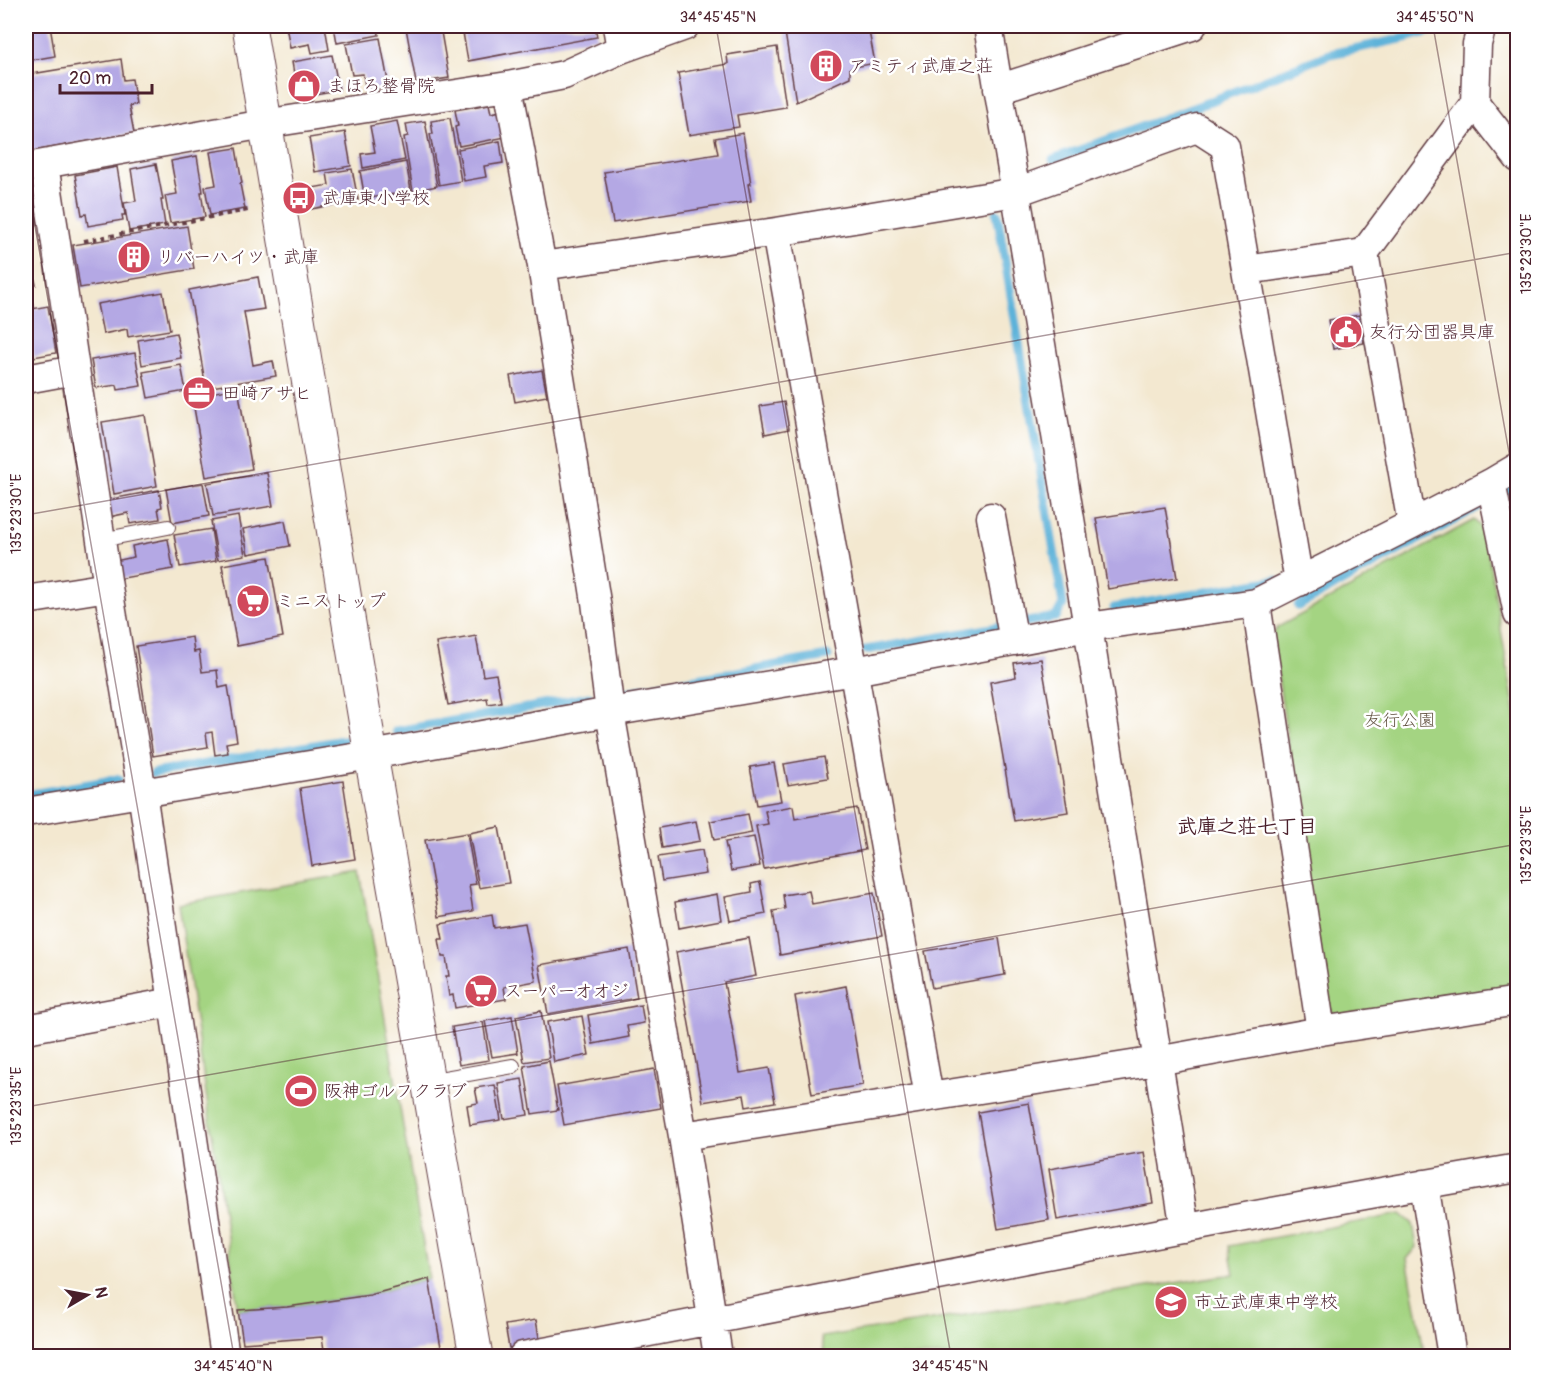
<svg xmlns="http://www.w3.org/2000/svg" width="1543" height="1382" font-family="Pangolin,'Klee One',sans-serif">
<style>
.green{fill:#a4d482;stroke:#777a56;stroke-width:1.5}
.lines{fill:none;stroke-linecap:round;stroke-linejoin:round}
.stream{stroke:#5db2d9;stroke-width:9}
.building{fill:#b4a8e4}
.lane-casing{stroke:#633d44;stroke-width:16}
.street-casing{stroke:#633d44;stroke-width:31}
.secondary-casing{stroke:#633d44;stroke-width:35}
.path{stroke:#633d44;stroke-width:4;stroke-dasharray:4.5 4.5;stroke-linecap:butt}
.lane{stroke:#fff;stroke-width:14}
.street{stroke:#fff;stroke-width:28}
.secondary{stroke:#fff;stroke-width:33}
.ticks{fill:none;stroke:#4a1f2b;stroke-width:1.5;stroke-opacity:0.45}
.labels{text-anchor:middle;stroke-width:5;stroke-linejoin:round;paint-order:stroke}
.poi-label{font-size:18px;fill:#4a1f2b;stroke:#fff;text-anchor:start}
.park-label{font-size:18px;fill:#655545;stroke:#fff}
.neighbourhood-label{font-size:20px;font-weight:bold;fill:#4a1f2b;stroke:#fff}
.neatline{fill:none;stroke:#4a1f2b;stroke-width:2}
.ticks-label{font-size:15px;text-anchor:middle;fill:#4a1f2b}
</style>
<rect width="100%" height="100%" fill="#fff"/>
<filter id="ink" filterUnits="userSpaceOnUse"><feTurbulence type="fractalNoise" baseFrequency=".0167" numOctaves="2"/><feDisplacementMap in="SourceGraphic" scale="12" xChannelSelector="R" yChannelSelector="G"/><feConvolveMatrix kernelMatrix="1 2 1 2 8 2 1 2 1" color-interpolation-filters="sRGB"/></filter>
<filter id="wash" filterUnits="userSpaceOnUse"><feTurbulence type="fractalNoise" baseFrequency=".008" numOctaves="4" result="noise"/><feDisplacementMap in="SourceGraphic" scale="24" xChannelSelector="R" yChannelSelector="G"/><feGaussianBlur stdDeviation="1.35" result="paint"/><feColorMatrix in="noise" values="0 0 0 0 0 0 0 0 0 0 0 0 0 0 0 0 0 1.4 0 .05"/><feComposite in="paint" operator="in"/></filter>
<g filter="url(#wash)">
<rect width="100%" height="100%" fill="#f3e8d0"/>
<path class="green" d="M1474,520L1484,530L1517,723V986L1336,1016L1327,1005L1272,636L1278,627Z
M360,872L429,1279L370,1295L287,1307L238,1310L178,904Z
M1401,1214L1413,1224L1417,1247L1407,1259L1425,1356H825L821,1337L1234,1274L1229,1246Z"/>
<g class="lines">
<path class="stream" d="M1053,160L1201,105L1330,54L1410,37L1448,26
M1298,606L1518,485
M1114,608L1276,580
M866,650L1056,617L1063,604L997,213
M628,691L828,656
M396,731L589,697
M154,773L343,740
M26,795L118,779"/>
</g>
<g id="blocks">
<path class="building" d="M26,26H50L55,56L26,61Z
M286,26H325L329,50L312,53L310,44L290,48Z
M334,26H378L379,35L337,43Z
M420,26H440L449,78L416,83L406,28Z
M468,26H595L597,37L468,61L462,27Z
M784,26H868L875,63L850,68V77L796,102Z
M380,38L389,87L366,91L363,74L352,75L346,44Z
M777,47L786,107L737,115L739,127L689,135L678,73L728,64L727,55Z
M332,55L339,90L298,97L292,62Z
M121,59L124,80L132,79L136,104L129,106L134,133L28,152L26,137V75Z
M489,104L491,113L501,111L506,137L459,146L455,127L458,126L455,110Z
M450,118L461,181L439,185L430,134H433L431,121Z
M397,121L405,160L363,168L361,154L375,152L370,126Z
M425,121L437,186L413,191L404,137L408,136L406,124Z
M345,132L351,166L315,172L309,138Z
M743,133L751,184H748L751,201L613,223L604,172L718,154L715,138Z
M500,141L503,163L484,166L486,177L464,181L458,149Z
M236,148L242,183L240,184L245,209L210,215L205,187L216,185L210,152Z
M197,156L203,192H201L205,217L170,223L165,196L177,194L171,161Z
M406,162L411,191L365,199L360,171Z
M156,164L163,200H161L165,225L129,231L124,203L136,201L131,169Z
M117,167L125,215H122L123,220L88,226L86,214L82,215L75,175Z
M352,169L358,200L311,209L307,189L329,185L327,173Z
M187,226L194,269L80,288L73,245Z
M33,269L36,285L26,287V270Z
M258,277L264,309L244,312L253,365L273,361L276,376L206,388L189,290Z
M31,289L34,307L26,309V290Z
M163,292L170,330L128,337L127,329L103,334L97,304Z
M48,306L56,353L34,357L26,310Z
M1359,315L1364,343L1333,349L1328,320Z
M26,331H27L32,359L26,360Z
M176,333L181,358L142,365L138,340Z
M135,353L141,386L118,390L117,385L96,388L91,360Z
M181,365L186,391L148,398L143,372Z
M542,370L547,396L515,402L510,376Z
M238,388L252,469L206,477L192,396Z
M784,402L789,429L765,434L760,406Z
M145,415L157,486L114,494L102,422Z
M267,473L273,506L213,516L207,483Z
M203,483L209,516L172,523L166,489Z
M159,490L162,507L158,508L160,519L130,524L128,513L109,517L106,500Z
M1165,507L1177,578L1108,589L1096,518Z
M238,516L245,555L218,560L211,521Z
M285,521L290,546L248,554L243,529Z
M211,529L216,561L180,567L174,535Z
M168,539L173,569L118,579L115,561L134,557L132,546Z
M269,557L283,637L237,646L222,565Z
M476,636L483,676L496,674L501,702L488,704L487,698L448,705L436,643Z
M192,637L194,652L199,651L202,672L217,670L219,688L228,686L237,741L226,743L228,753L215,755L212,732L206,733L208,747L153,756L136,646Z
M1041,659L1068,812L1014,821L990,682L1016,677L1014,663Z
M824,757L828,778L788,785L784,764Z
M774,763L781,801L757,805L750,767Z
M343,781L355,859L312,866L300,788Z
M793,806L795,819L857,808L865,850L764,869L756,826L768,824L765,811Z
M748,814L752,833L714,840L710,821Z
M696,821L700,841L662,848L659,828Z
M499,827L509,883L479,888L469,833Z
M467,833L476,884L469,885L473,911L439,917L425,840Z
M754,837L760,866L731,871L725,842Z
M702,850L706,874L662,881L658,857Z
M760,882L766,914L730,921L725,897L752,892L751,884Z
M809,891L812,904L874,893L882,936L780,955L773,911L785,909L783,895Z
M717,894L721,920L679,928L675,902Z
M492,915L494,928L525,923L536,981L504,987L506,999L455,1008L453,995L449,996L446,976H449L446,957H442L439,939H443L440,924Z
M749,938L756,976L724,982L740,1073L769,1068L775,1102L746,1107L744,1095L703,1102L676,952Z
M999,938L1005,975L932,988L925,951Z
M629,949L637,998L548,1014L539,965Z
M846,986L863,1085L812,1094L795,996Z
M641,1005L644,1023L627,1026L629,1037L593,1044L588,1015Z
M541,1011L549,1058L524,1062L516,1016Z
M512,1016L518,1053L492,1057L485,1021Z
M582,1016L589,1055L554,1062L547,1022Z
M483,1022L489,1060L459,1065L452,1027Z
M549,1061L558,1110L532,1114L524,1066Z
M654,1069L661,1108L564,1125L557,1086Z
M522,1079L528,1115L504,1119L498,1083Z
M495,1085L501,1120L470,1125L467,1105L478,1103L475,1088Z
M1029,1103L1049,1220L998,1229L978,1112Z
M1144,1152L1153,1203L1057,1220L1049,1169Z
M429,1279L441,1347L387,1356H325L322,1337L243,1343L238,1310L287,1307L370,1295Z
M536,1320L540,1343L509,1348L505,1325Z"/>
</g>
</g>
<g filter="url(#ink)">
<use href="#blocks" fill-opacity="0" stroke="#633d44" stroke-width="1.5"/>
<g class="lines">
<defs>
<path id="lane" d="M101,540L168,527
M428,1081L513,1066"/>
<path id="street" d="M617,26L621,49
M988,26L1088,627L1185,1229
M1482,26L1477,44L1475,103L1518,158
M508,86L542,266L596,602L610,712L683,1136L718,1356
M998,89L1192,26
M44,164L108,587L142,792L225,1356
M27,167L264,124L508,86L564,75L621,49L685,26
M776,232L929,1097
M1364,253L1412,524
M542,266L776,232L1016,192L1197,128L1225,146L1299,582
M1246,270L1364,253L1475,103
M26,379L75,370
M1491,483L1518,614
M991,517L1014,641
M26,600L108,587
M1256,603L1321,1031
M26,812L371,755L610,712L854,671L1088,627L1256,603L1412,524L1491,483L1518,467
M26,1029L173,1002
M683,1136L1157,1061L1321,1031L1518,1001
M1424,1184L1452,1356
M523,1356C854,1294 1185,1225 1518,1168"/>
<path id="secondary" d="M249,26L371,755L476,1356"/>
</defs>
<use href="#lane" class="lane-casing"/>
<use href="#street" class="street-casing"/>
<use href="#secondary" class="secondary-casing"/>
<path class="path" d="M84,241L248,210"/>
<use href="#lane" class="lane"/>
<use href="#street" class="street"/>
<use href="#secondary" class="secondary"/>
</g>
</g>
<path class="ticks" d="M716,26L951,1356M1433,26L1518,503M26,175L234,1356M26,515L1518,252M26,1107L1518,844"/>
<defs>
<symbol id="building-disc" viewBox="-11 -11 22 22"><circle r="9.5" fill="#d1495b" stroke="#fff"/><path d="M-4-6H4V6H1V3H-1V6H-4ZM-2.5-4.3h1.7v1.8h-1.7ZM.8-4.3h1.7v1.8H.8ZM-2.5-1h1.7V.8h-1.7ZM.8-1h1.7V.8H.8Z" fill="#fff"/></symbol>
<symbol id="shop-disc" viewBox="-11 -11 22 22"><circle r="9.5" fill="#d1495b" stroke="#fff"/><path d="M-5-2.5h2.3a2.7 3.5 0 0 1 5.4 0H5L5.5 6h-11ZM-1.5-2.5h3a1.5 2.3 0 0 0-3 0Z" fill="#fff"/></symbol>
<symbol id="bus-disc" viewBox="-11 -11 22 22"><circle r="9.5" fill="#d1495b" stroke="#fff"/><path d="M-5-6H5V4H4V6H2V4H-2V6H-4V4H-5ZM-3.5-4V0h7V-4ZM-3.5 1.2v1.5H-2V1.2ZM2 1.2v1.5H3.5V1.2Z" fill="#fff"/></symbol>
<symbol id="civic-disc" viewBox="-11 -11 22 22"><circle r="9.5" fill="#d1495b" stroke="#fff"/><path d="M-.6-6.5H3V-4.5H.6V-3L4-1V1h2V6H-6V1h2V-1L-.6-3ZM-1.2 2.5V6h2.4V2.5Z" fill="#fff"/></symbol>
<symbol id="office-disc" viewBox="-11 -11 22 22"><circle r="9.5" fill="#d1495b" stroke="#fff"/><path d="M-6-3h4V-5.5h4V-3h4V5H-6ZM-1-4.5V-3h2v-1.5ZM-6 0V1H6V0Z" fill="#fff"/></symbol>
<symbol id="supermarket-disc" viewBox="-11 -11 22 22"><circle r="9.5" fill="#d1495b" stroke="#fff"/><path d="M-6-5.5h2.5l.6 2H6L4.5 2H-2.5L-4.4-4H-6ZM-1.5 3.2a1.3 1.3 0 1 0 .1 0ZM3 3.2a1.3 1.3 0 1 0 .1 0Z" fill="#fff"/></symbol>
<symbol id="stadium-disc" viewBox="-11 -11 22 22"><circle r="9.5" fill="#d1495b" stroke="#fff"/><path d="M0-5a6.5 5 0 1 0 0 10a6.5 5 0 1 0 0-10ZM-3.5-1.8h7v3.6h-7Z" fill="#fff"/></symbol>
<symbol id="school-disc" viewBox="-11 -11 22 22"><circle r="9.5" fill="#d1495b" stroke="#fff"/><path d="M0-5L7-2L0 1L-7-2ZM-4 1L0 2.5L4 1V4Q0 6-4 4Z" fill="#fff"/></symbol>
</defs>
<g fill-rule="evenodd">
<use href="#building-disc" x="807" y="47" width="38" height="38"/>
<use href="#shop-disc" x="285" y="67" width="38" height="38"/>
<use href="#bus-disc" x="280" y="179" width="38" height="38"/>
<use href="#building-disc" x="115" y="238" width="38" height="38"/>
<use href="#civic-disc" x="1327" y="313" width="38" height="38"/>
<use href="#office-disc" x="180" y="374" width="38" height="38"/>
<use href="#supermarket-disc" x="234" y="582" width="38" height="38"/>
<use href="#supermarket-disc" x="462" y="972" width="38" height="38"/>
<use href="#stadium-disc" x="282" y="1072" width="38" height="38"/>
<use href="#school-disc" x="1152" y="1283" width="38" height="38"/>
</g>
<g class="labels">
<g class="poi-label">
<text x="849" y="72">アミティ武庫之荘</text>
<text x="327" y="92">まほろ整骨院</text>
<text x="322" y="204">武庫東小学校</text>
<text x="157" y="263">リバーハイツ・武庫</text>
<text x="1369" y="338">友行分団器具庫</text>
<text x="222" y="399">田崎アサヒ</text>
<text x="276" y="607">ミニストップ</text>
<text x="504" y="997">スーパーオオジ</text>
<text x="324" y="1097">阪神ゴルフクラブ</text>
<text x="1194" y="1308">市立武庫東中学校</text>
</g>
<g class="park-label">
<text x="1400" y="726">友行公園</text>
</g>
<g class="neighbourhood-label">
<text x="1247" y="833">武庫之荘七丁目</text>
</g>
</g>
<rect width="1543" height="1382" fill="none" stroke="#fff" stroke-width="66"/>
<g transform="translate(87 1295) rotate(80)" stroke="#ffffff" stroke-width="4.5" paint-order="stroke">
<path d="M0-4.5L10 22L0 15L-10 22Z" fill="#4a1f2b"/>
<text y="-9" font-size="16" font-weight="bold" text-anchor="middle" fill="#4a1f2b">N</text>
</g>
<path d="M60 84v9h92v-9" fill="none" stroke="#4a1f2b" stroke-width="3"/>
<text x="69" y="84" font-size="18" fill="#4a1f2b" stroke="#ffffff" stroke-width="4.5" paint-order="stroke">20 m</text>
<rect x="33" y="33" width="1477" height="1316" class="neatline"/>
<g class="ticks-label">
<text x="718" y="22">34°45'45"N</text>
<text x="1435" y="22">34°45'50"N</text>
<text transform="translate(1526 254) rotate(-90)" y="5">135°23'30"E</text>
<text transform="translate(16 514) rotate(-90)" y="5">135°23'30"E</text>
<text transform="translate(1526 845) rotate(-90)" y="5">135°23'35"E</text>
<text transform="translate(16 1106) rotate(-90)" y="5">135°23'35"E</text>
<text x="233" y="1371">34°45'40"N</text>
<text x="950" y="1371">34°45'45"N</text>
</g>
</svg>
